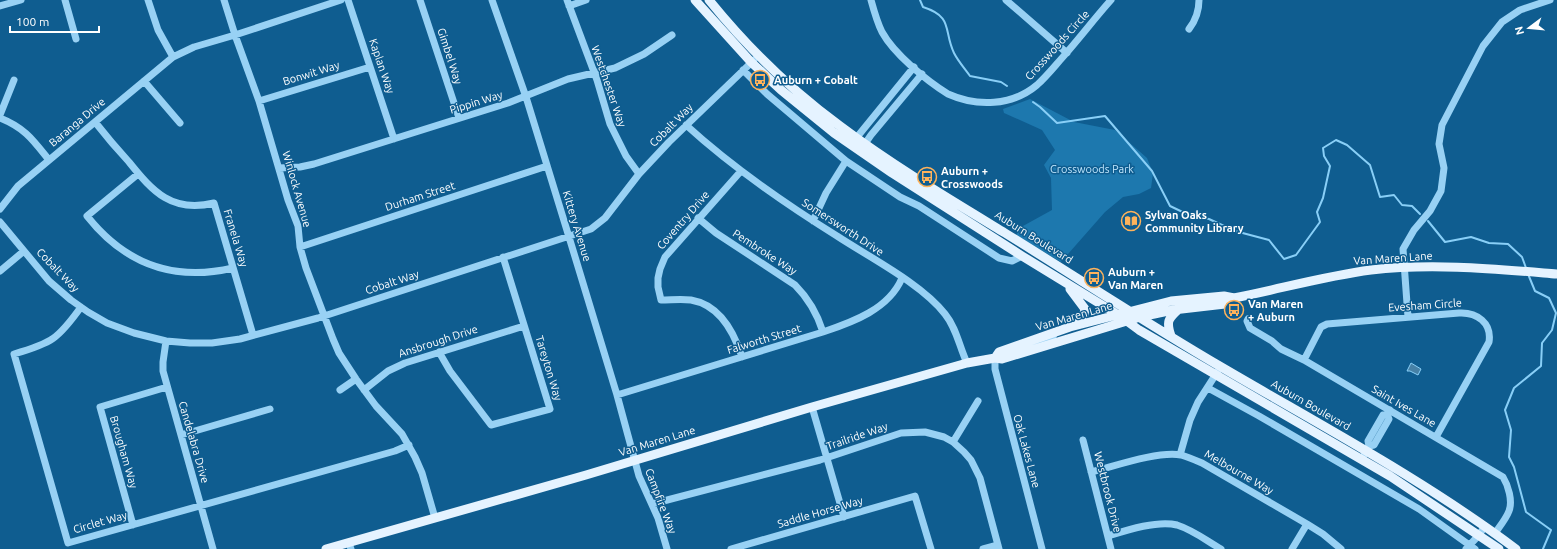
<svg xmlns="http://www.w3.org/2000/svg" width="1557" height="549" font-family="Ubuntu,sans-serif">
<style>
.green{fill:#1d78ae}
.water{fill:#4781a6;stroke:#89cff7}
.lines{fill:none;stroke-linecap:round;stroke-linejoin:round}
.stream{stroke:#89cff7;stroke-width:2}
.minor{stroke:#98d1f4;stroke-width:7}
.major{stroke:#e5f3ff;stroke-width:9}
.labels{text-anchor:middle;stroke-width:3;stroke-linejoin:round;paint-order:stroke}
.street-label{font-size:11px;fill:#fff;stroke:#0f5d90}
.poi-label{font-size:11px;font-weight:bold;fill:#fff;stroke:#0f5d90;text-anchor:start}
.park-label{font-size:11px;fill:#c0e7fe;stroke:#0f5d90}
</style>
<rect width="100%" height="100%" fill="#0f5d90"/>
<path class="green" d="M1030,99L1074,122L1115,130L1147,158L1153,173L1151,188L1139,194L1123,197L1105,212L1061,262L1016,235L1023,226L1052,210L1051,178L1044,165L1055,150L1042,130L1004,113L1003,109Z"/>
<path class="water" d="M1411,363L1421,369L1418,375L1410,371H1407Z"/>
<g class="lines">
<path class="stream" d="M920,0L923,7C954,17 943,30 954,53C958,61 965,69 970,76L1001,82L1007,86
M1033,102L1040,107L1057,123L1105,116L1152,171L1170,206L1191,216L1209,219L1235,231L1269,240L1284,259L1296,255L1320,222L1317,212L1323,198L1330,166L1324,156L1323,148L1336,140L1347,145L1370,165L1380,197L1394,195L1402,205L1412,206L1420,214
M1428,221L1445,242L1471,237L1489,243L1508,244L1522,257L1526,268
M1528,274L1535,291L1549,298L1556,313L1552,330L1542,343L1541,366L1514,388L1505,410L1511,430L1509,457L1514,467L1526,512L1551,530L1543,549"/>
<path class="minor" d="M65,0L76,39
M148,0L158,30L173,57
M224,0L235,35L259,101L288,200L298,226L300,247L306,268L333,339L339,353L356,379L376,406L402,434L415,457L422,473L435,518
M348,0L394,139
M420,0L459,118
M492,0L526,97L569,237L617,395L639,476L658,518L667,549
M567,0L597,80L610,124L626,156L639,174
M871,0C874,11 877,22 882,32C894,54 927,81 948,94C977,107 1012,106 1037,85C1046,77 1054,67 1062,58C1079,39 1094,19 1111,0
M1006,0L1067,53
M0,6L21,0
M569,6L586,0
M1189,29C1196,20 1199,11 1199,0
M743,70L767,94L846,161L900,197L919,206L999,258L1012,261L1022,256
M144,81L180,123
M259,101L370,67
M0,115L14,80
M0,118C25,128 33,140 49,160
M95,122C106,136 117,149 129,162C153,192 172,213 214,203L253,335
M686,125C732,167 784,203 837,236C869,257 922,284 945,314C957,329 959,346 967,363
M853,142L914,67
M862,148L871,135L922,74
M279,168L300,167L314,164L508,103L568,79L615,68L644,54L672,35
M741,171L665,257L660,269L658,278V287L661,300C671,300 681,299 691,300C720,305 734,332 742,357
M138,174L87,216C125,264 173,282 233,268
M0,209L18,186L173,57L194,47L235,35L341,0
M698,218L716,233L795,285C809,299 817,313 823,332
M813,221L826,193L846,161
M0,222L49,281L71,300L88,312L107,323L134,333L166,341L190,343H212L240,339L318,318L591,229L605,218L639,174L669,142L754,60
M300,247L547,166
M0,271L24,251
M81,307C58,339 52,343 14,354L68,543L395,451L409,445
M1408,317L1403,249L1414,230L1430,211L1441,191L1444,168L1439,144L1442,125L1483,46L1502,22L1520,10L1550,0
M1248,319L1247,321L1250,328L1272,341L1281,349L1304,360L1503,477C1508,485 1513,501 1509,511C1506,519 1500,526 1495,533
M166,341L163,362V371L213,549
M1032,350L1035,344L1053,337L1054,334
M439,352L450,371L491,425L550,409L503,257
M995,358V369L1042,549
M1304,360L1321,327L1327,324L1459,313C1477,312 1492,323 1489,342L1436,437
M1208,388L1259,416L1419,509L1475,549
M340,390L356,379
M364,390L388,371L405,363L524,326
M617,395L823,332C853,322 889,309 902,278
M812,407L844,517
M181,435L270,409
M1083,440L1111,549
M953,442L978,401
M1369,446L1374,445L1389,419L1387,414
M1180,455L1190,420L1198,402L1218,371
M1364,455L1369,446L1368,441L1383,415L1387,414L1390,410
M1091,472C1115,466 1157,451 1181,455C1188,457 1195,460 1202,463L1307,524L1323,534L1341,549
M652,504L820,460L901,433L925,432L944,437L953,442L964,452L971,460L980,478L999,549
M133,525L100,407L167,387
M1108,536C1127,530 1158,520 1177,525C1193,530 1207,541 1221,549
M349,543L351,549
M731,549L915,496L931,549
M983,549L998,545
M1292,549L1307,524
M1466,549L1479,535L1485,526"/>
<path class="major" d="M695,0L751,62L781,90L834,133L892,173L1022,256L1120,316L1139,330L1390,476L1499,549
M709,0C747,47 791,90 840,126C892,165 949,199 1005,233C1078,278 1149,325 1223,368C1322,426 1424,480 1516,549
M1070,289L1085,309L1083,319L1075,325
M1171,336C1166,321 1168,319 1179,309
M995,358L999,352L1070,327L1171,301L1224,296L1234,298
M326,549L586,475L812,407L967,363L995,358L1002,359L1140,317L1173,310L1225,304L1234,298C1280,289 1325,276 1371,270C1433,263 1495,269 1557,274"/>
</g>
<defs>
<symbol id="bus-ring" viewBox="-11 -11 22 22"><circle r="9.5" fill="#0f5d90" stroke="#ffb35b" stroke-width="1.5"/><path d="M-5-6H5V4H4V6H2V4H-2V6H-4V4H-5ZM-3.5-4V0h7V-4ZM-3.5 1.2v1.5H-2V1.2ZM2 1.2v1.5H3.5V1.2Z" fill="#ffb35b"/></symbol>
<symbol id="library-ring" viewBox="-11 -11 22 22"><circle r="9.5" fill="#0f5d90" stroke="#ffb35b" stroke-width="1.5"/><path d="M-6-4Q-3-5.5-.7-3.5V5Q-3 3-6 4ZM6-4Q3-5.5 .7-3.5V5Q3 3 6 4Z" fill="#ffb35b"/></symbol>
</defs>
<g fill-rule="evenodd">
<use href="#bus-ring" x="749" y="69" width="22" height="22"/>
<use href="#bus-ring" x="916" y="166" width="22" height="22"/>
<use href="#library-ring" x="1120" y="210" width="22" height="22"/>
<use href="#bus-ring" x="1083" y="267" width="22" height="22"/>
<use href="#bus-ring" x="1223" y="299" width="22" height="22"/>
</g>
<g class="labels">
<g class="street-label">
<text transform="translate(1057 45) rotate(-48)" y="4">Crosswoods Circle</text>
<text transform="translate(450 56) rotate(72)" y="4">Gimbel Way</text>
<text transform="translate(382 66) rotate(71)" y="4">Kaplan Way</text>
<text transform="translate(311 73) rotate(-17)" y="4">Bonwit Way</text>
<text transform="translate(609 86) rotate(71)" y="4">Westchester Way</text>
<text transform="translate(476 102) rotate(-17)" y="4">Pippin Way</text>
<text transform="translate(77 122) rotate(-40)" y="4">Baranga Drive</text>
<text transform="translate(671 125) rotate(-45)" y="4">Cobalt Way</text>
<text transform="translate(297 189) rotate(74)" y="4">Winlock Avenue</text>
<text transform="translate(420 196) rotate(-18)" y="4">Durham Street</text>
<text transform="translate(683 220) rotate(-49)" y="4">Coventry Drive</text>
<text transform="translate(577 226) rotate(73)" y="4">Kittery Avenue</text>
<text transform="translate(843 227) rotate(33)" y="4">Somersworth Drive</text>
<text transform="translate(1034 237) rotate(32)" y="4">Auburn Boulevard</text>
<text transform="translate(236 238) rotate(73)" y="4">Franela Way</text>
<text transform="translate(765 252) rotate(33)" y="4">Pembroke Way</text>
<text transform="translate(1393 258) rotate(-4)" y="4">Van Maren Lane</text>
<text transform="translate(58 270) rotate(46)" y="4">Cobalt Way</text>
<text transform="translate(392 282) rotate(-18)" y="4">Cobalt Way</text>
<text transform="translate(1425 305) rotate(-4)" y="4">Evesham Circle</text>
<text transform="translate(1074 316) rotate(-16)" y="4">Van Maren Lane</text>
<text transform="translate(764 339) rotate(-17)" y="4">Falworth Street</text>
<text transform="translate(438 341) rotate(-18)" y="4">Ansbrough Drive</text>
<text transform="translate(549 368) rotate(73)" y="4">Tareyton Way</text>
<text transform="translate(1311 405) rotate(30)" y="4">Auburn Boulevard</text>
<text transform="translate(1404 406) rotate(30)" y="4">Saint Ives Lane</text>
<text transform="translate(857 436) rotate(-19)" y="4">Trailride Way</text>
<text transform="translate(657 441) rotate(-17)" y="4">Van Maren Lane</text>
<text transform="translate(194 442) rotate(74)" y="4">Candelabra Drive</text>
<text transform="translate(1027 451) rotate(75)" y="4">Oak Lakes Lane</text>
<text transform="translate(124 452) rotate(74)" y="4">Brougham Way</text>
<text transform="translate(1239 472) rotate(30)" y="4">Melbourne Way</text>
<text transform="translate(1108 492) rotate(76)" y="4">Westbrook Drive</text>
<text transform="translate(661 501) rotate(69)" y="4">Campfire Way</text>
<text transform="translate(820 512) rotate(-16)" y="4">Saddle Horse Way</text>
<text transform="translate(100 522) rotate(-16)" y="4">Circlet Way</text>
</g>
<g class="poi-label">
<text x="774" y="84">Auburn + Cobalt</text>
<text x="941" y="175">Auburn +<tspan x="941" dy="13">Crosswoods</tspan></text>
<text x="1145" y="219">Sylvan Oaks<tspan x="1145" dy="13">Community Library</tspan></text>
<text x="1108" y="276">Auburn +<tspan x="1108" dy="13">Van Maren</tspan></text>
<text x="1248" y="308">Van Maren<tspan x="1248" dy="13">+ Auburn</tspan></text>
</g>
<g class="park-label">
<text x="1092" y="173">Crosswoods Park</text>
</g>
</g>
<g transform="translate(1529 28) rotate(254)" stroke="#0f5d90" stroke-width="3" paint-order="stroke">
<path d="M0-3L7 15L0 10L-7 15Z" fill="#ffffff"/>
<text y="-6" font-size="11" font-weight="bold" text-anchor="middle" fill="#ffffff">N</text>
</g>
<path d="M10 26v6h89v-6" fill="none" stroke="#ffffff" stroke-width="2"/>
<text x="16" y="26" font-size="12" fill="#ffffff" stroke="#0f5d90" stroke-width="3" paint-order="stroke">100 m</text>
</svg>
